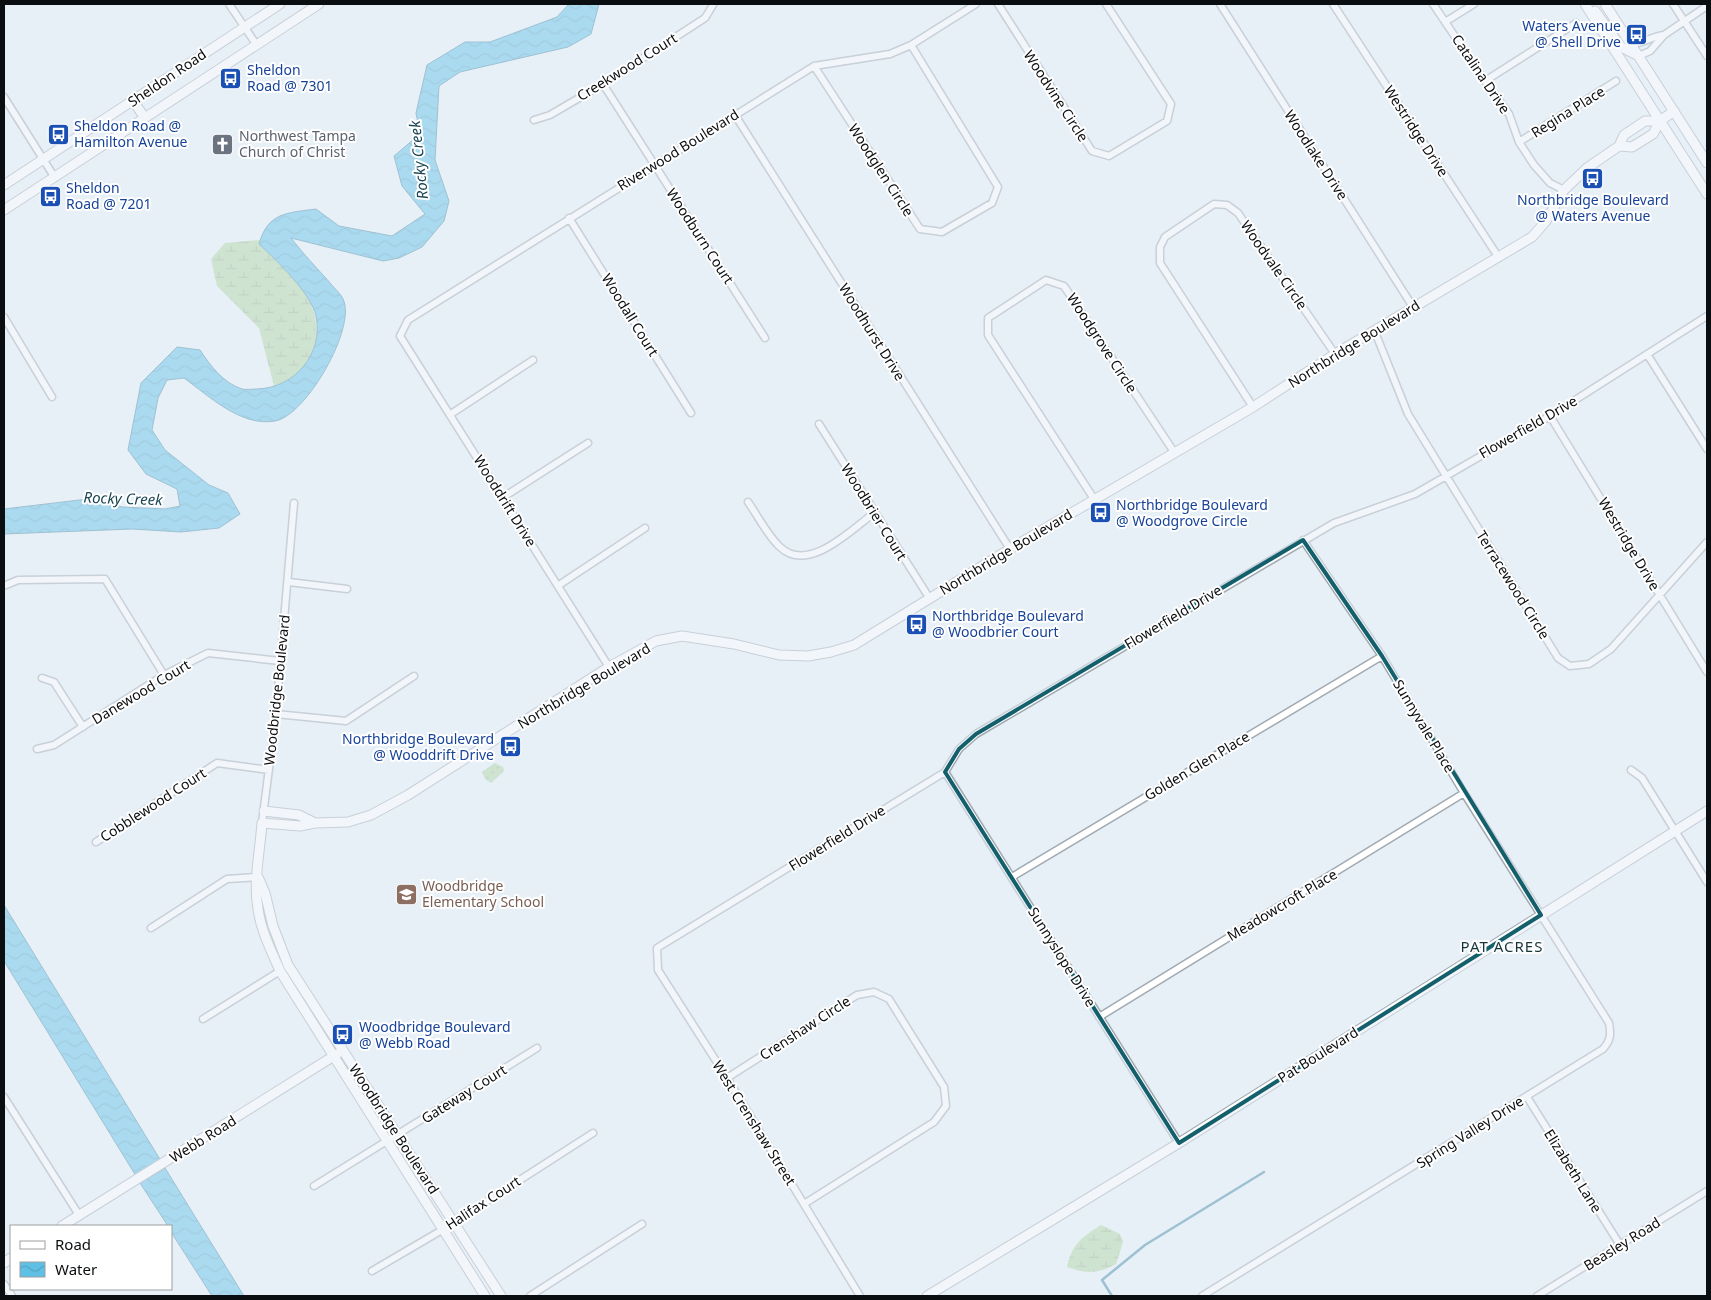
<svg xmlns="http://www.w3.org/2000/svg" width="1711" height="1300" font-family="'Noto Sans',sans-serif">
<style>
.wetland{fill:url(#wetland-marsh)}
.park{fill:url(#park-dots)}
.water{fill:url(#water-waves);stroke:#468ba5}
.lines{fill:none;stroke-linecap:round;stroke-linejoin:round}
.stream{stroke:#468ba5;stroke-width:2.5}
.minor-casing{stroke:#a2aab1;stroke-width:9}
.tertiary-casing{stroke:#a2aab1;stroke-width:11}
.secondary-casing{stroke:#a2aab1;stroke-width:11}
.minor{stroke:#fff;stroke-width:6}
.tertiary{stroke:#fff;stroke-width:9}
.secondary{stroke:#fff;stroke-width:9}
.marked{fill:none;stroke:#13606c;stroke-width:4;stroke-linejoin:round}
.labels{text-anchor:middle;stroke-width:4;stroke-linejoin:round;paint-order:stroke}
.transit-label{font-size:14px;fill:#164399;stroke:#fff;text-anchor:start}
.street-label{font-size:14px;fill:#0b0e10;stroke:#fff}
.worship-label{font-size:14px;fill:#5b616d;stroke:#fff;text-anchor:start}
.education-label{font-size:14px;fill:#785e54;stroke:#fff;text-anchor:start}
.water-label{font-size:15px;font-style:italic;fill:#194454;stroke:#fff}
.neighbourhood-label{font-size:15px;letter-spacing:1px;fill:#15363c;stroke:#fff}
</style>
<defs>
<pattern id="wetland-marsh" width="20" height="14" patternUnits="userSpaceOnUse" patternTransform="scale(1.25)"><rect width="20" height="14" fill="#b2d4a2"/><path d="M1 5h8M5 5V1M11 12h8M15 12V8" fill="none" stroke="#98b58a"/></pattern>
<pattern id="park-dots" width="8" height="8" patternUnits="userSpaceOnUse" patternTransform="scale(1.25)"><rect width="8" height="8" fill="#b2d4a2"/><path d="M2 2h.1M6 6h.1" fill="none" stroke="#98b58a" stroke-width="1.8" stroke-linecap="round"/></pattern>
<pattern id="water-waves" width="16" height="10" patternUnits="userSpaceOnUse" patternTransform="scale(1.25)"><rect width="16" height="10" fill="#5fc0e5"/><path d="M0 5q4-4 8 0t8 0" fill="none" stroke="#51a4c3"/></pattern>
</defs>
<rect width="100%" height="100%" fill="#e7eff7"/>
<path class="wetland" d="M260,240L259,244C273,257 296,280 306,295C317,311 320,337 313,355C307,368 288,382 274,386L259,328L217,286L211,259L225,243Z
M1101,1225L1120,1234L1123,1242L1116,1264C1098,1274 1086,1274 1067,1267C1072,1244 1082,1237 1101,1225Z"/>
<path class="park" d="M495,763L503,767L504,771L491,783L485,779L482,772Z"/>
<path class="water" d="M569,4H599L591,34L568,47L460,72L439,86L435,160L449,201L444,221L422,247L399,258L383,261L291,238C303,254 318,269 331,284C335,289 341,294 343,299C357,327 306,416 275,421C241,427 209,396 184,378L167,380L158,398L152,430L165,450L209,485L228,493L240,514L219,528L181,532L132,529L4,534V509L96,498L122,507L165,509L180,506L177,489L146,474L128,450L141,383L177,347L200,350C210,365 223,383 242,389C246,390 253,389 257,389C295,388 324,353 316,316C311,293 276,260 259,244C268,212 287,213 316,209L339,226L392,236L425,214L402,186L394,156L420,134L416,113L427,65L465,42H490L557,17Z
M4,905L161,1161L136,1176L4,961Z
M165,1168L244,1296H212L171,1232V1226H168L140,1183Z"/>
<g class="lines">
<path class="stream" d="M1112,1296L1102,1280L1145,1245L1264,1172"/>
<defs>
<path id="minor" d="M229,4L256,44
M998,4L1092,151L1109,156L1167,121L1171,104L1106,4
M1220,4L1413,307
M1333,4L1499,258
M1433,4L1485,81L1509,114L1519,142L1534,165L1550,183L1564,190
M1673,4L1707,56
M1445,22L1474,4
M1664,35L1707,6
M1631,44C1643,44 1652,36 1664,35L1650,51L1639,56
M814,66L920,229L942,232L992,203L998,187L911,45
M1485,81L1576,23
M603,84L765,338
M4,97L55,178
M735,115L1010,549
M534,120L550,115L603,84L705,18L713,5
M1519,142L1616,81
M569,218L691,413
M4,317L52,397
M1375,332L1408,414L1558,658L1570,666L1589,664L1611,649L1707,542
M1647,354L1707,449
M1253,407L1160,263V247L1165,237L1214,204L1227,205L1238,213L1335,354
M451,414L533,360
M1550,416L1707,672
M819,424L930,599
M502,498L588,443
M1094,499L988,335V318L1046,280L1064,286L1174,452
M748,502C758,516 767,535 780,547C808,574 851,530 874,513
M289,582L347,589
M6,585L18,580L105,579L164,675
M559,585L645,528
M609,667L400,336L408,320L814,66L890,54L911,45L976,4
M42,678L54,682L83,727
M276,714L346,721L414,676
M37,749L54,745L164,675L208,653L280,661
M1631,770L1642,778L1707,882
M945,772L1179,1143
M262,823L276,714L294,503
M96,842L217,763L269,770
M1012,877L1382,656
M151,928L227,879L258,877
M1099,1017L1464,793
M203,1019L280,971
M727,1078L857,995L874,992L889,999L944,1087L946,1106L934,1122L804,1204
M4,1097L79,1215
M1527,1097L1620,1245
M314,1186L537,1048
M372,1271L442,1230L593,1133
M4,1284L12,1296
M530,1296L642,1224
M860,1296L727,1078L658,970L657,948L945,772L959,749L976,734L1334,523L1415,494L1550,416L1707,316
M1202,1296L1603,1049C1611,1040 1611,1034 1609,1023L1464,793L1382,656L1303,540
M1537,1296L1707,1191"/>
<path id="tertiary" d="M1619,146L1632,147L1653,134L1660,121L1674,111
M264,811L299,815L315,823
M258,877L265,893L273,926L288,965L501,1296
M62,1226L337,1054
M4,1263L11,1258
M485,1296L280,971C271,950 261,931 258,909C253,882 260,851 262,823L300,826L315,823L348,822L371,815L408,795L609,667L656,641L682,636L734,644L779,655L808,656L831,652L854,645L1010,549L1253,407L1335,354L1532,237L1546,221L1564,190L1587,168L1619,146L1624,135L1645,121H1660
M927,1296L1179,1143L1707,811"/>
<path id="secondary" d="M1585,4L1707,194
M1605,4L1707,163
M1595,11L1621,47L1639,56
M133,101L145,118
M4,185L280,4
M4,210L319,4"/>
</defs>
<use href="#minor" class="minor-casing"/>
<use href="#tertiary" class="tertiary-casing"/>
<use href="#secondary" class="secondary-casing"/>
<use href="#minor" class="minor"/>
<use href="#tertiary" class="tertiary"/>
<use href="#secondary" class="secondary"/>
</g>
<path d="M0 0H1711V1300H0ZM1303,540L1382,656L1541,915L1179,1143L945,772L959,749L976,734Z" fill="#e7eff7" fill-opacity=".55" fill-rule="evenodd"/>
<path class="marked" d="M1303,540L1382,656L1541,915L1179,1143L945,772L959,749L976,734Z"/>
<defs>
<symbol id="bus-square" viewBox="-11 -11 22 22"><rect x="-9" y="-9" width="18" height="18" rx="4" fill="#1a4fb4" stroke="#fff"/><path d="M-5-6H5V4H4V6H2V4H-2V6H-4V4H-5ZM-3.5-4V0h7V-4ZM-3.5 1.2v1.5H-2V1.2ZM2 1.2v1.5H3.5V1.2Z" fill="#fff"/></symbol>
<symbol id="church-square" viewBox="-11 -11 22 22"><rect x="-9" y="-9" width="18" height="18" rx="4" fill="#6b7280" stroke="#fff"/><path d="M-1.2-6h2.4v3.5h3.3v2.4h-3.3V6h-2.4V-.1h-3.3v-2.4h3.3Z" fill="#fff"/></symbol>
<symbol id="school-square" viewBox="-11 -11 22 22"><rect x="-9" y="-9" width="18" height="18" rx="4" fill="#8d6e63" stroke="#fff"/><path d="M0-5L7-2L0 1L-7-2ZM-4 1L0 2.5L4 1V4Q0 6-4 4Z" fill="#fff"/></symbol>
</defs>
<g fill-rule="evenodd">
<use href="#bus-square" x="1624" y="22" width="25" height="25"/>
<use href="#bus-square" x="218" y="66" width="25" height="25"/>
<use href="#bus-square" x="46" y="122" width="25" height="25"/>
<use href="#church-square" x="210" y="132" width="25" height="25"/>
<use href="#bus-square" x="1580" y="166" width="25" height="25"/>
<use href="#bus-square" x="38" y="184" width="25" height="25"/>
<use href="#bus-square" x="1088" y="500" width="25" height="25"/>
<use href="#bus-square" x="904" y="612" width="25" height="25"/>
<use href="#bus-square" x="498" y="734" width="25" height="25"/>
<use href="#school-square" x="394" y="882" width="25" height="25"/>
<use href="#bus-square" x="330" y="1022" width="25" height="25"/>
</g>
<g class="labels">
<g class="transit-label">
<text x="1621" y="31" text-anchor="end">Waters Avenue<tspan x="1621" dy="16">@ Shell Drive</tspan></text>
<text x="247" y="75">Sheldon<tspan x="247" dy="16">Road @ 7301</tspan></text>
<text x="74" y="131">Sheldon Road @<tspan x="74" dy="16">Hamilton Avenue</tspan></text>
<text x="66" y="193">Sheldon<tspan x="66" dy="16">Road @ 7201</tspan></text>
<text x="1593" y="205" text-anchor="middle">Northbridge Boulevard<tspan x="1593" dy="16">@ Waters Avenue</tspan></text>
<text x="1116" y="510">Northbridge Boulevard<tspan x="1116" dy="16">@ Woodgrove Circle</tspan></text>
<text x="932" y="621">Northbridge Boulevard<tspan x="932" dy="16">@ Woodbrier Court</tspan></text>
<text x="494" y="744" text-anchor="end">Northbridge Boulevard<tspan x="494" dy="16">@ Wooddrift Drive</tspan></text>
<text x="359" y="1032">Woodbridge Boulevard<tspan x="359" dy="16">@ Webb Road</tspan></text>
</g>
<g class="street-label">
<text transform="translate(627 67) rotate(-32)" y="5">Creekwood Court</text>
<text transform="translate(1481 74) rotate(56)" y="5">Catalina Drive</text>
<text transform="translate(167 78) rotate(-34)" y="5">Sheldon Road</text>
<text transform="translate(1056 96) rotate(57)" y="5">Woodvine Circle</text>
<text transform="translate(1568 112) rotate(-32)" y="5">Regina Place</text>
<text transform="translate(1416 131) rotate(57)" y="5">Westridge Drive</text>
<text transform="translate(678 150) rotate(-32)" y="5">Riverwood Boulevard</text>
<text transform="translate(1316 155) rotate(57)" y="5">Woodlake Drive</text>
<text transform="translate(881 170) rotate(57)" y="5">Woodglen Circle</text>
<text transform="translate(700 236) rotate(57)" y="5">Woodburn Court</text>
<text transform="translate(1274 265) rotate(55)" y="5">Woodvale Circle</text>
<text transform="translate(630 315) rotate(58)" y="5">Woodall Court</text>
<text transform="translate(872 332) rotate(58)" y="5">Woodhurst Drive</text>
<text transform="translate(1102 343) rotate(57)" y="5">Woodgrove Circle</text>
<text transform="translate(1354 344) rotate(-32)" y="5">Northbridge Boulevard</text>
<text transform="translate(1528 427) rotate(-30)" y="5">Flowerfield Drive</text>
<text transform="translate(505 501) rotate(58)" y="5">Wooddrift Drive</text>
<text transform="translate(874 512) rotate(58)" y="5">Woodbrier Court</text>
<text transform="translate(1629 544) rotate(59)" y="5">Westridge Drive</text>
<text transform="translate(1006 552) rotate(-31)" y="5">Northbridge Boulevard</text>
<text transform="translate(1513 585) rotate(58)" y="5">Terracewood Circle</text>
<text transform="translate(1173 617) rotate(-31)" y="5">Flowerfield Drive</text>
<text transform="translate(584 686) rotate(-31)" y="5">Northbridge Boulevard</text>
<text transform="translate(277 690) rotate(-84)" y="5">Woodbridge Boulevard</text>
<text transform="translate(141 692) rotate(-31)" y="5">Danewood Court</text>
<text transform="translate(1424 726) rotate(59)" y="5">Sunnyvale Place</text>
<text transform="translate(1197 766) rotate(-31)" y="5">Golden Glen Place</text>
<text transform="translate(153 805) rotate(-33)" y="5">Cobblewood Court</text>
<text transform="translate(837 838) rotate(-32)" y="5">Flowerfield Drive</text>
<text transform="translate(1282 905) rotate(-31)" y="5">Meadowcroft Place</text>
<text transform="translate(1062 957) rotate(58)" y="5">Sunnyslope Drive</text>
<text transform="translate(805 1028) rotate(-33)" y="5">Crenshaw Circle</text>
<text transform="translate(1318 1055) rotate(-32)" y="5">Pat Boulevard</text>
<text transform="translate(464 1094) rotate(-32)" y="5">Gateway Court</text>
<text transform="translate(754 1123) rotate(58)" y="5">West Crenshaw Street</text>
<text transform="translate(394 1129) rotate(57)" y="5">Woodbridge Boulevard</text>
<text transform="translate(1470 1132) rotate(-32)" y="5">Spring Valley Drive</text>
<text transform="translate(203 1139) rotate(-32)" y="5">Webb Road</text>
<text transform="translate(1573 1171) rotate(58)" y="5">Elizabeth Lane</text>
<text transform="translate(483 1203) rotate(-33)" y="5">Halifax Court</text>
<text transform="translate(1622 1244) rotate(-32)" y="5">Beasley Road</text>
</g>
<g class="worship-label">
<text x="239" y="141">Northwest Tampa<tspan x="239" dy="16">Church of Christ</tspan></text>
</g>
<g class="education-label">
<text x="422" y="891">Woodbridge<tspan x="422" dy="16">Elementary School</tspan></text>
</g>
<g class="water-label">
<text transform="translate(419 160) rotate(-96)" y="5">Rocky Creek</text>
<text transform="translate(123 499) rotate(2)" y="5">Rocky Creek</text>
</g>
<g class="neighbourhood-label">
<text x="1502" y="952">PAT ACRES</text>
</g>
</g>
<rect width="1711" height="1300" fill="none" stroke="#0b0e10" stroke-width="10"/>
<rect x="10" y="1225" width="162" height="65" fill="#ffffff" stroke="#9d9f9f"/>
<rect x="20" y="1241" width="25" height="8" fill="#ffffff" stroke="#9d9f9f"/>
<text x="55" y="1250" font-size="15" fill="#0b0e10">Road</text>
<rect x="20" y="1262" width="25" height="15" fill="url(#water-waves)" stroke="#9d9f9f"/>
<text x="55" y="1275" font-size="15" fill="#0b0e10">Water</text>
</svg>
